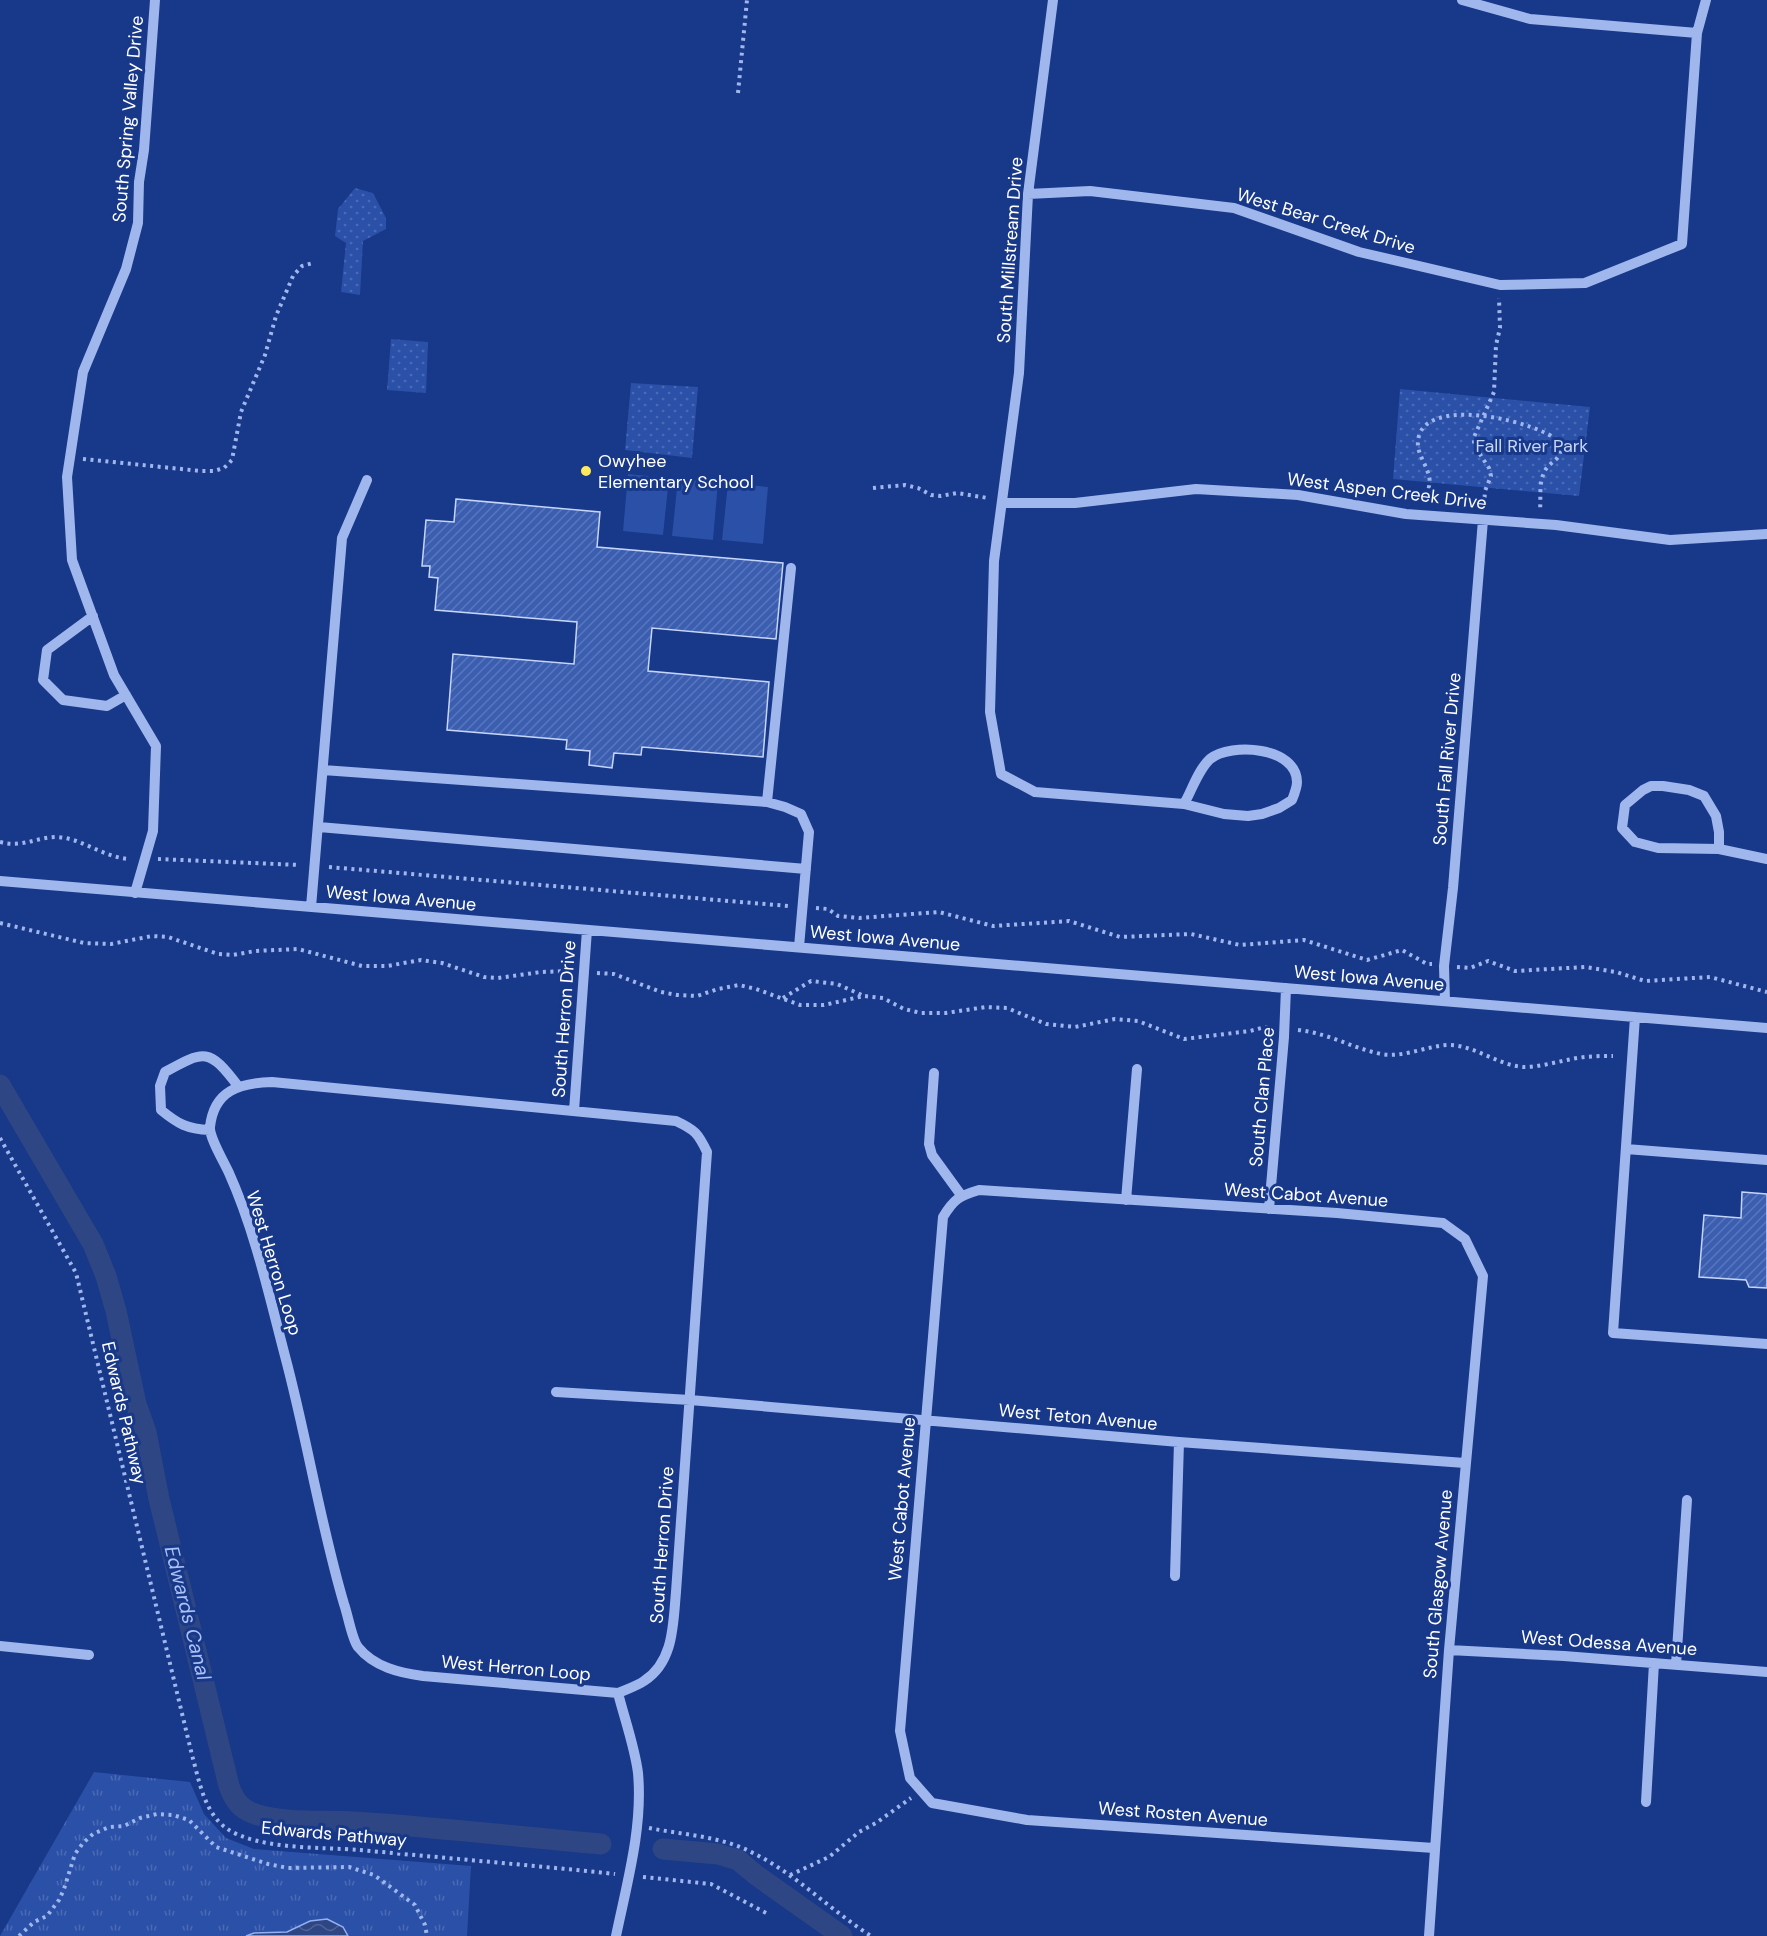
<svg xmlns="http://www.w3.org/2000/svg" width="1767" height="1936" font-family="'DM Sans',sans-serif">
<style>
.grass{fill:url(#grass-tufts)}
.park{fill:url(#park-dots)}
.pitch{fill:#2a50a8}
.water{fill:url(#water-waves);stroke:#93b0f0;stroke-width:1.5}
.lines{fill:none;stroke-linecap:round;stroke-linejoin:round}
.canal{stroke:#2e4683;stroke-width:21}
.building{fill:url(#building-hatch);stroke:#c6d6fa;stroke-width:1.5}
.path{stroke:#a0b7ee;stroke-width:4;stroke-dasharray:3 4.5;stroke-linecap:butt}
.minor{stroke:#a0b7ee;stroke-width:10}
.poi-dot{fill:#ffe95d;stroke:#183889;stroke-width:2}
.labels{text-anchor:middle;stroke-width:6;stroke-linejoin:round;paint-order:stroke}
.street-label{font-size:18px;fill:#fff;stroke:#183889}
.park-label{font-size:18px;fill:#c6d6fa;stroke:#183889}
.poi-label{font-size:18px;fill:#fff;stroke:#183889;text-anchor:start}
.water-label{font-size:20px;font-style:italic;fill:#acc2f5;stroke:#183889}
</style>
<defs>
<pattern id="grass-tufts" width="24" height="20" patternUnits="userSpaceOnUse" patternTransform="scale(1.5)"><rect width="24" height="20" fill="#2a50a8"/><path d="M3 7l-1-3M5 7V3M7 7l1-3M15 17l-1-3M17 17v-4M19 17l1-3" fill="none" stroke="#4a6ab5"/></pattern>
<pattern id="park-dots" width="8" height="8" patternUnits="userSpaceOnUse" patternTransform="scale(1.5)"><rect width="8" height="8" fill="#2a50a8"/><path d="M2 2h.1M6 6h.1" fill="none" stroke="#4a6ab5" stroke-width="1.8" stroke-linecap="round"/></pattern>
<pattern id="water-waves" width="16" height="10" patternUnits="userSpaceOnUse" patternTransform="scale(1.5)"><rect width="16" height="10" fill="#2e4683"/><path d="M0 5q4-4 8 0t8 0" fill="none" stroke="#4d6296"/></pattern>
<pattern id="building-hatch" width="6" height="6" patternUnits="userSpaceOnUse" patternTransform="scale(1.5)"><rect width="6" height="6" fill="#3c5eb1"/><path d="M-1 1l2-2M0 6l6-6M5 7l2-2" fill="none" stroke="#5976bd"/></pattern>
</defs>
<rect width="100%" height="100%" fill="#183889"/>
<path class="grass" d="M94,1772L190,1782L204,1814L226,1838L254,1849L471,1866L467,1936H0Z"/>
<path class="park" d="M355,188L373,193L386,218V229L363,241L360,295L341,292L346,243L335,236L338,209Z
M391,339L428,342L426,393L387,390Z
M631,383L698,387L692,458L625,450Z
M1400,389L1590,407L1579,496L1393,479Z"/>
<path class="pitch" d="M628,474L669,478L663,535L623,531Z
M678,479L718,482L713,540L672,536Z
M728,483L768,487L763,544L722,540Z"/>
<path class="water" d="M327,1919L343,1927L348,1936H246L254,1933L287,1932L310,1921Z"/>
<g class="lines">
<path class="canal" d="M0,1085L93,1244L106,1276L116,1311L136,1404L146,1432L159,1499L229,1786C234,1800 240,1809 255,1814C285,1824 324,1820 355,1822C437,1827 519,1837 601,1844
M663,1849L718,1854L738,1860L756,1875L842,1936"/>
</g>
<path class="building" d="M456,499L600,512L597,547L783,563L776,639L652,628L648,671L769,682L763,757L642,747L641,755L614,753L612,768L589,765L590,751L566,749L567,740L447,730L453,654L574,664L577,622L435,610L438,578L429,577L430,566H422L426,520L454,522Z
M1742,1192L1767,1194V1288L1749,1287L1746,1280L1699,1277L1704,1215L1741,1218Z"/>
<g class="lines">
<path class="path" d="M738,93L747,0
M83,459L201,471H214L224,468L232,460L241,412L265,355L276,316L293,276L302,266L313,263
M873,488L905,485L918,488L931,495L941,496L957,493L988,498
M1426,503C1427,495 1431,482 1429,476C1425,460 1413,450 1420,433C1436,397 1538,422 1560,442C1563,464 1549,458 1543,475C1539,485 1541,499 1540,510
M1484,505L1485,491L1491,476L1489,468L1474,445V437L1494,392L1496,345L1500,328L1499,298
M0,842C23,848 36,837 57,837C82,838 104,858 130,859
M158,859L300,865
M329,867L788,906
M816,908L828,909L838,916L859,918L939,912L993,926L1069,921L1120,937L1191,934L1240,945L1304,940L1367,960L1402,950L1427,964H1432
M0,923L84,943L111,944L152,936L168,937L218,954L233,955L255,951L298,949L362,966H387L421,960L442,963L484,977L498,978L541,972L571,971
M1457,967L1470,968L1488,961L1515,971L1585,967L1616,972L1645,981L1710,977L1767,992
M597,973L614,974L661,992L677,995L697,996L718,989L739,985L756,989L800,1005H824L864,996L883,998L904,1009L921,1013H946L986,1007L1007,1008L1046,1024L1075,1027L1115,1019L1138,1021L1184,1039L1250,1031L1265,1027L1272,1028
M783,998L811,981L837,984L864,996
M1298,1030C1328,1033 1352,1048 1381,1054C1404,1058 1426,1046 1448,1045C1475,1045 1497,1065 1523,1067C1539,1067 1556,1062 1572,1059C1586,1056 1600,1056 1613,1056
M0,1138L76,1273L192,1755C199,1780 204,1812 226,1828C257,1850 322,1847 360,1850C445,1858 530,1865 615,1874
M649,1828C684,1835 721,1836 753,1853C796,1874 830,1910 871,1936
M790,1875L829,1857L859,1832L876,1823L911,1798
M643,1877L711,1884L770,1915
M19,1936L34,1922L47,1916L59,1900L64,1889L75,1854L83,1843L93,1834L109,1827L124,1826L140,1818L157,1814L173,1815L189,1820L216,1847L268,1864L288,1868L349,1867L374,1875L415,1905L425,1925L427,1936"/>
<path class="minor" d="M1053,0L1028,194L1019,373L994,561L990,712L1001,774L1035,792L1184,804L1224,814L1248,816L1262,814L1279,808L1292,800C1294,795 1297,787 1297,782C1297,747 1231,742 1210,759C1198,770 1192,790 1184,804
M1462,0L1530,19L1697,33L1706,0
M1028,194L1090,191L1234,208L1359,252L1500,285L1585,283L1682,244L1697,33
M1003,503H1075L1196,489L1298,495L1406,514L1556,525L1670,540L1767,534
M93,616L47,650L43,680L63,700L107,706L126,695
M323,770L767,802L785,807L801,814L809,832L799,947
M767,802L791,568
M319,827L806,869
M1719,849V832L1716,816L1704,796L1689,790L1663,786H1651L1643,790L1625,805L1622,828L1635,842L1658,848L1719,849L1767,859
M0,881L1767,1028
M135,893L153,831L156,746L114,675L72,560L67,477L83,372L126,269L138,223L139,182L144,150L155,0
M311,907L342,538L367,480
M1445,1001L1444,966L1453,888L1483,520
M1635,1017L1613,1333L1767,1344
M934,1073L929,1144L932,1155L961,1195
M272,1082L676,1121C695,1130 698,1133 707,1152L676,1592C673,1624 674,1662 644,1681C637,1686 627,1689 618,1693L423,1676C400,1673 374,1667 358,1647C352,1640 348,1615 344,1604C320,1523 307,1438 285,1356C269,1295 255,1231 229,1173C224,1162 209,1137 210,1127C214,1090 240,1083 272,1082Z
M574,1111L587,930
M210,1130C187,1129 178,1124 161,1110L160,1086L165,1072C205,1050 209,1048 238,1086
M1626,1149L1767,1160
M1126,1200L1137,1069
M1269,1209L1284,1037L1286,988
M556,1392L690,1400L1179,1442L1465,1463
M1175,1576L1179,1442
M0,1646L89,1655
M1449,1650L1564,1656L1767,1672
M1676,1665L1687,1500
M1646,1802L1654,1663
M616,1936C627,1883 643,1827 638,1773C635,1748 624,1717 618,1693
M1429,1936L1449,1650L1483,1276L1465,1239L1443,1223L1337,1213L979,1190C959,1196 954,1199 943,1217L900,1731L910,1778L932,1803L1027,1820L1434,1848"/>
</g>
<circle class="poi-dot" cx="586" cy="471" r="6"/>
<g class="labels">
<g class="street-label">
<text transform="translate(128 119) rotate(-85)" y="6">South Spring Valley Drive</text>
<text transform="translate(1326 221) rotate(17)" y="6">West Bear Creek Drive</text>
<text transform="translate(1010 250) rotate(-86)" y="6">South Millstream Drive</text>
<text transform="translate(1387 491) rotate(7)" y="6">West Aspen Creek Drive</text>
<text transform="translate(1447 759) rotate(-85)" y="6">South Fall River Drive</text>
<text transform="translate(401 898) rotate(5)" y="6">West Iowa Avenue</text>
<text transform="translate(885 938) rotate(5)" y="6">West Iowa Avenue</text>
<text transform="translate(1369 978) rotate(5)" y="6">West Iowa Avenue</text>
<text transform="translate(564 1019) rotate(-86)" y="6">South Herron Drive</text>
<text transform="translate(1262 1097) rotate(-85)" y="6">South Clan Place</text>
<text transform="translate(1306 1195) rotate(4)" y="6">West Cabot Avenue</text>
<text transform="translate(274 1263) rotate(73)" y="6">West Herron Loop</text>
<text transform="translate(124 1413) rotate(77)" y="6">Edwards Pathway</text>
<text transform="translate(1078 1417) rotate(5)" y="6">West Teton Avenue</text>
<text transform="translate(902 1499) rotate(-85)" y="6">West Cabot Avenue</text>
<text transform="translate(662 1545) rotate(-86)" y="6">South Herron Drive</text>
<text transform="translate(1438 1584) rotate(-85)" y="6">South Glasgow Avenue</text>
<text transform="translate(1609 1643) rotate(4)" y="6">West Odessa Avenue</text>
<text transform="translate(516 1668) rotate(5)" y="6">West Herron Loop</text>
<text transform="translate(1183 1814) rotate(4)" y="6">West Rosten Avenue</text>
<text transform="translate(334 1834) rotate(5)" y="6">Edwards Pathway</text>
</g>
<g class="park-label">
<text x="1532" y="452">Fall River Park</text>
</g>
<g class="poi-label">
<text x="598" y="467">Owyhee<tspan x="598" dy="21">Elementary School</tspan></text>
</g>
<g class="water-label">
<text transform="translate(188 1613) rotate(76)" y="7">Edwards Canal</text>
</g>
</g>
</svg>
